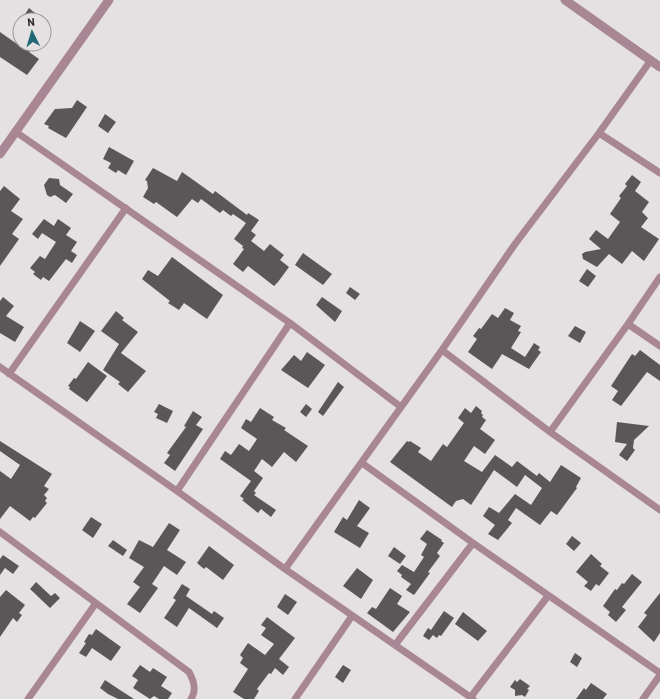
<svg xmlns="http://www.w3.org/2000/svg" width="660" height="699" font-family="Barlow,sans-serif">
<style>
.building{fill:#5b5759}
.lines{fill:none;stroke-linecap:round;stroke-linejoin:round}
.minor{stroke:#a98693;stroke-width:7}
.tertiary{stroke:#a98693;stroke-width:9}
</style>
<rect width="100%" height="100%" fill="#e5e0e2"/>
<path class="building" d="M29,8L36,14L32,20H21Z
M0,32L17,44H36L29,52L39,59L27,75L0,57Z
M77,100L87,107L66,138L48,128L49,126L44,124L55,109L72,108Z
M105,114L116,122L108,133L98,126Z
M109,147L134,161L126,175L118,170L116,173L108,168L111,163L103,159Z
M153,168L177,181L182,172L213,194L215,191L247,215L248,213L259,220L251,231L256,235L251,241L264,251L270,244L284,255L280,260L289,267L278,282L274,286L248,266L243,272L233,264L244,249L242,248L243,246L234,239L246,223L233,214L231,216L223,210L220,213L201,199L198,203L192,199L177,217L156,202L154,204L143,197L148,188L147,181L145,180Z
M632,175L641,182L635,191L649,202L642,212L648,218L641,227L659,239L644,261L632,251L622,264L609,254L597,267L583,259L582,254L585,252L601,249L589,239L596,230L608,239L620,222L610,214L621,198L619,196L627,186L625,184Z
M49,178L59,179L60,185L73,194L66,203L55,195L50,197L47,195L44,185Z
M4,186L20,199L11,211L23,219L12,234L19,239L0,266V191Z
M44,219L54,226L58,219L71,228L66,235L77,242L71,251L77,255L72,263L66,259L49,281L43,277L41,280L33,274L35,272L30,268L40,256L45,259L56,242L42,233L38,239L32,234Z
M303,253L332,274L323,285L295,265Z
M172,257L223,295L207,319L184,303L179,310L168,303L170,301L142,279L148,270L158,276Z
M587,269L596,276L588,287L579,281Z
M350,287L360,294L355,300L346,293Z
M3,297L14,306L6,316L24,327L15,342L0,333V301Z
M322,297L342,311L335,322L316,305Z
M505,308L514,313L510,320L521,326L518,331L521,332L511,348L525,357L534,343L540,347L538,350L541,352L529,369L502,354L492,369L468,352L477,339L473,336L479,328L481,329L492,314L498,318Z
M116,311L124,318L122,320L138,332L121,353L146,371L128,392L118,384L120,382L103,370L119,344L101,331Z
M80,321L95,331L80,352L67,343Z
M575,326L586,332L580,343L568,336Z
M640,350L660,365V381L647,372L621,406L612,400L618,391L611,386L632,354L635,356Z
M307,352L325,365L308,388L281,370L294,355L301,361Z
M88,362L107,376L87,402L69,389L70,387L68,386L74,378L76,379Z
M338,382L344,387L323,416L318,412Z
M159,404L173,411L167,423L156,418L158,414L154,412Z
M306,404L312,409L306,417L300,412Z
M476,406L482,411L481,413L483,415L482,417L486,420L480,429L495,440L485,454L474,446L464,461L482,472L495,455L512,467L517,461L537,476L539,473L550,482L561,465L581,478L576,487L577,488L557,515L551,511L540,525L516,508L508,520L512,523L498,540L488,534L495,525L483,516L489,507L499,513L515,494L531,505L542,488L525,475L517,487L494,470L471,505L463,499L456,501L452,507L390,462L407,441L409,442L410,441L421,448L418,452L431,461L443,444L447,447L464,423L458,418L465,408L471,413Z
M260,408L274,417L272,420L286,428L284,430L308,446L296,462L284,452L272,467L262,459L254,471L263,478L254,491L256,493L254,495L276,510L271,517L261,509L258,513L242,500L244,499L240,496L251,481L220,459L225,451L231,455L239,444L249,451L257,439L241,428L246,419L251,422Z
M193,411L202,417L196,425L203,429L175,471L164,463L170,455L167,453L186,427L184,426Z
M617,422L649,426L634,440L633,448L635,450L627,461L619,455L627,444L615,442Z
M0,441L52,474L44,486L49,489L44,495L47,498L45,501L47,503L35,518L33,517L30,521L10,506L0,519V471L11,479L20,465L0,451Z
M359,500L370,508L357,526L369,533L360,548L334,532L343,517L347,520Z
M91,517L102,524L93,538L82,530Z
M169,523L180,530L167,550L186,562L177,575L164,566L152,584L158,588L140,613L127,604L140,587L133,582L144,567L129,558L139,540L153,547Z
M427,530L442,540L441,541L444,543L437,553L440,556L428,572L430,573L414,595L406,590L411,584L401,577L402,575L397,571L402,565L414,572L424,557L421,555L427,544L420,539Z
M572,536L581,543L574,551L566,544Z
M113,540L127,550L123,556L108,546Z
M209,546L234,565L223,580L206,567L204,569L197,563Z
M394,547L406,556L400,564L388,556Z
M591,554L602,564L600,566L609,573L599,586L596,584L591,591L584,586L588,582L576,572Z
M3,555L19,566L13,574L5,568L0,575V559Z
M357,568L373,580L361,599L343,586Z
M632,574L642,582L622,607L626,610L616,622L608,615L610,612L603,606L615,589L617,590L622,583L624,584Z
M36,582L51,596L55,593L60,598L50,608L30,589Z
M182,584L190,589L186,596L212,614L214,611L224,618L217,628L189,608L177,627L164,618L176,600L173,598Z
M390,588L402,596L397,604L410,612L393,632L367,613L372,607L376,609Z
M6,590L25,605L19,613L22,615L17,622L13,618L0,637V597Z
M660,593V633L654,642L638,627L647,615L644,613Z
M285,594L297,602L288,615L277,607Z
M444,611L454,618L441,636L439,635L437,638L433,635L429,640L423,636L428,628L431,630Z
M463,612L487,631L478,641L455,624Z
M267,617L295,638L279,659L289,667L283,675L275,668L271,674L269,673L257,689L259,691L254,699H244L233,692L248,669L240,663L243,658L240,655L248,643L265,655L274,644L261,635L266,628L261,625Z
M96,629L121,647L111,661L92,648L86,657L79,653L86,643L84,642L89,634L92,635Z
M575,653L582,658L577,667L570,662Z
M140,665L150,672L153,668L167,677L161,686L172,693L168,699H159L154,696L150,699L133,688L138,680L132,676Z
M343,665L351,670L343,683L335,677Z
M520,679L530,686L527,689L529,690L525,697L522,695L515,696V690L510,687L515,680L517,682Z
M105,680L120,690L134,699H118L108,694L100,688Z
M591,683L607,694L603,699H576L584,688L586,690Z"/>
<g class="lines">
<path class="minor" d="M16,132L290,323L401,407
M599,133L660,173
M628,324L660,346
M442,350L550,432L660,510
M0,367L177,491L285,569L473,699
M9,374L126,208
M550,432L628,324L660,277
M362,463L473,543L660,673
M177,491L290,323
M0,532L189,672C194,681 197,690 191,699
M285,569L442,350L515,244L599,133L651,60
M395,645L473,543
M470,698L548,596
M28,699L96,603
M295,699L352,616
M643,699L660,675"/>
<path class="tertiary" d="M565,0L660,67
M0,154L109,0"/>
</g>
<g transform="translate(32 32) rotate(355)"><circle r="19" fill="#e5e0e2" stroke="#9b9899"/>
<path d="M0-3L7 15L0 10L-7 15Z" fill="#216776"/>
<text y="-6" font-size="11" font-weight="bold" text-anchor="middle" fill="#2c2b2b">N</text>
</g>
</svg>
